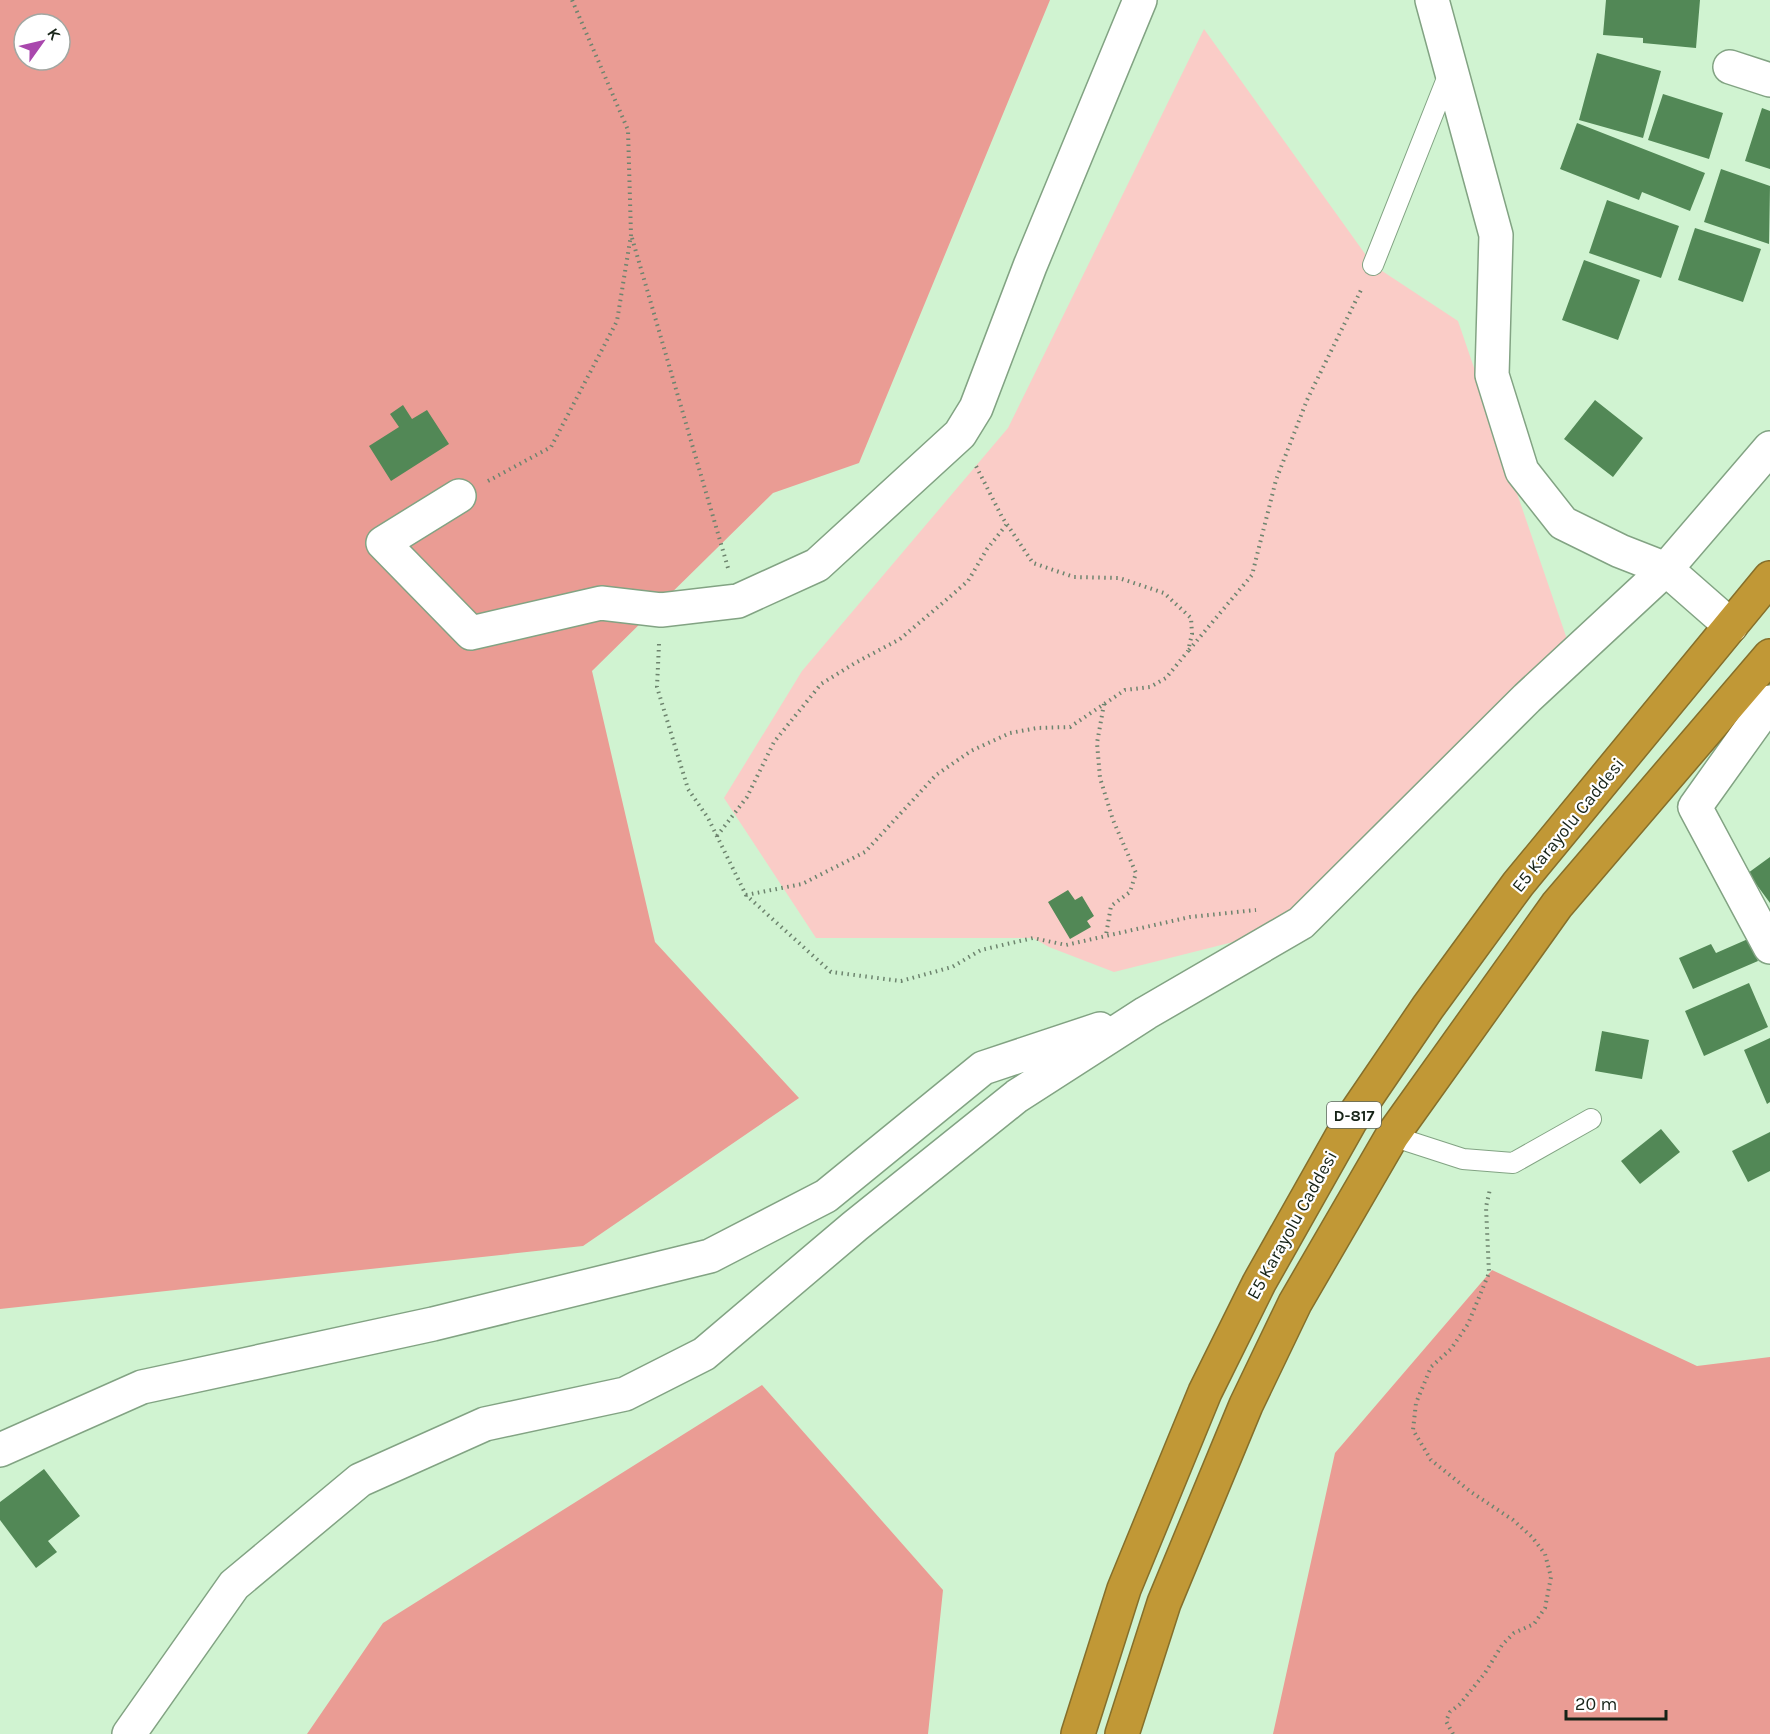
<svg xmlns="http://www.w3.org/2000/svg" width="1770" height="1734" font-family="Karla,sans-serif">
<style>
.green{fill:#faccc7}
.forest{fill:#ea9c94;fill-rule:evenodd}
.building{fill:#528856}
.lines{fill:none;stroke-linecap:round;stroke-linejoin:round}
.lane-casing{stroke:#82a383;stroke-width:22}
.street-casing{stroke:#82a383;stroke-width:36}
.secondary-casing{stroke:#82a383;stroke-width:36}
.highway-casing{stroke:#856f2b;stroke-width:36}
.path{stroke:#6d846e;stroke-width:4;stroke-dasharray:1.5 4.5;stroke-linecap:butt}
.lane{stroke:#fff;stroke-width:20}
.street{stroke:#fff;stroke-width:33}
.secondary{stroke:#fff;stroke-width:33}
.highway{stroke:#c19836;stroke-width:33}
.labels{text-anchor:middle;stroke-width:4.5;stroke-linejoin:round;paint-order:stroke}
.shield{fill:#fff;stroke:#5c655d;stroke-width:1.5}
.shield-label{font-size:16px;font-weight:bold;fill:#162317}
.street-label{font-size:18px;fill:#162317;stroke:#fff}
</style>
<rect width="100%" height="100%" fill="#d0f3d1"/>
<path class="green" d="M1204,29L1373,265L1458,321L1569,645L1265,934L1114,972L1049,947L1033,938H816L724,798L802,671L1008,428Z"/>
<path class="forest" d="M0,0H1050L859,463L773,493L592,671L655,942L799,1098L583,1246L0,1309ZM24,24H60V60H24Z
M1492,1270L1697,1366L1770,1357V1734H1273L1335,1453Z
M762,1385L943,1590L928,1734H307L383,1623Z"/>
<path class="building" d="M1606,0H1700L1696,48L1643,43V38L1603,35Z
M1597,53L1661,71L1643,138L1579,120Z
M1663,94L1723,113L1709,159L1648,140Z
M1762,108L1770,111V169L1745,161Z
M1577,123L1705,173L1690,211L1642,192L1639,200L1560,169Z
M1721,169L1770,186L1769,244L1704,222Z
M1607,200L1679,226L1661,278L1589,253Z
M1695,228L1761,249L1743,302L1678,280Z
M1584,260L1640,280L1618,340L1562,320Z
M1595,400L1643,438L1613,477L1564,439Z
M403,405L412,419L427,410L449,444L391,481L369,446L399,427L390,414Z
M1770,857V903L1748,873Z
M1068,890L1075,900L1082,896L1094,916L1087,921L1091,927L1070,939L1048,902Z
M1748,939L1758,961L1693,989L1679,958L1711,944L1716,953Z
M1749,983L1768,1027L1704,1056L1685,1011Z
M1602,1031L1649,1040L1642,1079L1595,1071Z
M1770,1038V1102L1767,1104L1744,1050Z
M1661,1129L1680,1152L1640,1184L1621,1161Z
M1770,1132V1171L1748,1182L1732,1151Z
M44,1469L80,1516L48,1541L57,1552L36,1568L0,1520V1502Z"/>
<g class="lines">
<defs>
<path id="lane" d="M1373,265L1450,71
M1392,1136L1463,1159L1513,1163L1591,1119"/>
<path id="street" d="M1432,0L1496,235L1492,375L1522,471L1563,523L1620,551L1666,569L1731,626
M1730,67L1770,80
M459,496L383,543L471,633L601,603L661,610L738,601L817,565L960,434L976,408L1030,266L1140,0
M1666,569L1770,448
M1770,702L1695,807L1770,947"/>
<path id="secondary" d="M0,1450L142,1387L433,1324L710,1256L826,1196L983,1068L1100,1029
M129,1734L234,1585L360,1480L485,1424L625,1394L704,1354L855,1226L1017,1096L1146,1013L1301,923L1527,698L1666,569"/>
<path id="highway" d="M1078,1734L1124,1589L1205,1392L1259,1283L1351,1120L1428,1007L1518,884L1770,578
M1122,1734L1164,1603L1246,1405L1295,1303L1392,1136L1557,905L1770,656"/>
</defs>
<use href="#lane" class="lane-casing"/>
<use href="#street" class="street-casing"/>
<use href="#secondary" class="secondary-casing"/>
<use href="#highway" class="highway-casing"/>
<path class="path" d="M632,238L728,568
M488,481L551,447L617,321L631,235L628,130L572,0
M659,644L657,687L688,789L708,818L746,895L831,972L901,981L952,967L981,950L1033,938L1066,945L1190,917L1256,910
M1189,650L1252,575L1276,480L1307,400L1362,288
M1104,704L1097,743L1100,778L1113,820L1136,873L1130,892L1111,906L1106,935
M717,836L747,797L774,742L821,684L855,663L900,639L945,601L968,581L987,549L1007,524
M746,895L802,884L865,852L936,775L971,751L1010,733L1037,728L1070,727L1125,690L1150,687L1166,678L1188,651L1192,634L1191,618L1164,593L1119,578L1074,577L1033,563L1002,517L975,464
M1453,1734L1446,1721L1450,1712L1460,1704L1485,1673L1502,1645L1514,1633L1534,1624L1545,1608L1551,1577L1545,1554L1532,1537L1513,1520L1471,1492L1431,1460L1413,1430L1416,1403L1431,1367L1451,1349L1468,1324L1489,1273L1486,1207L1490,1189"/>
<use href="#lane" class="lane"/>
<use href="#street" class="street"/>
<use href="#secondary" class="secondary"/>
<use href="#highway" class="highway"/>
</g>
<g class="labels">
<rect class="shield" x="1327" y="1102" width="54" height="26" rx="4.5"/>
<g class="shield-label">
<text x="1354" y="1121">D-817</text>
</g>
<g class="street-label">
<text transform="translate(1568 825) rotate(-51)" y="6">E5 Karayolu Caddesi</text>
<text transform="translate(1292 1225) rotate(-61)" y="6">E5 Karayolu Caddesi</text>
</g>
</g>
<g transform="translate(42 42) rotate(56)"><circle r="28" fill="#ffffff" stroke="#a2a7a2" stroke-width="1.5"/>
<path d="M0-4.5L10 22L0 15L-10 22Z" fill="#a947ad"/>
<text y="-9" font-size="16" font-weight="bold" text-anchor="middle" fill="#162317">K</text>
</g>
<path d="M1566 1710v9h100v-9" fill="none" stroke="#162317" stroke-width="3"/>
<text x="1575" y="1710" font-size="18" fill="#162317" stroke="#ffffff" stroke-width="4.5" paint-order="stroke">20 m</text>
</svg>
